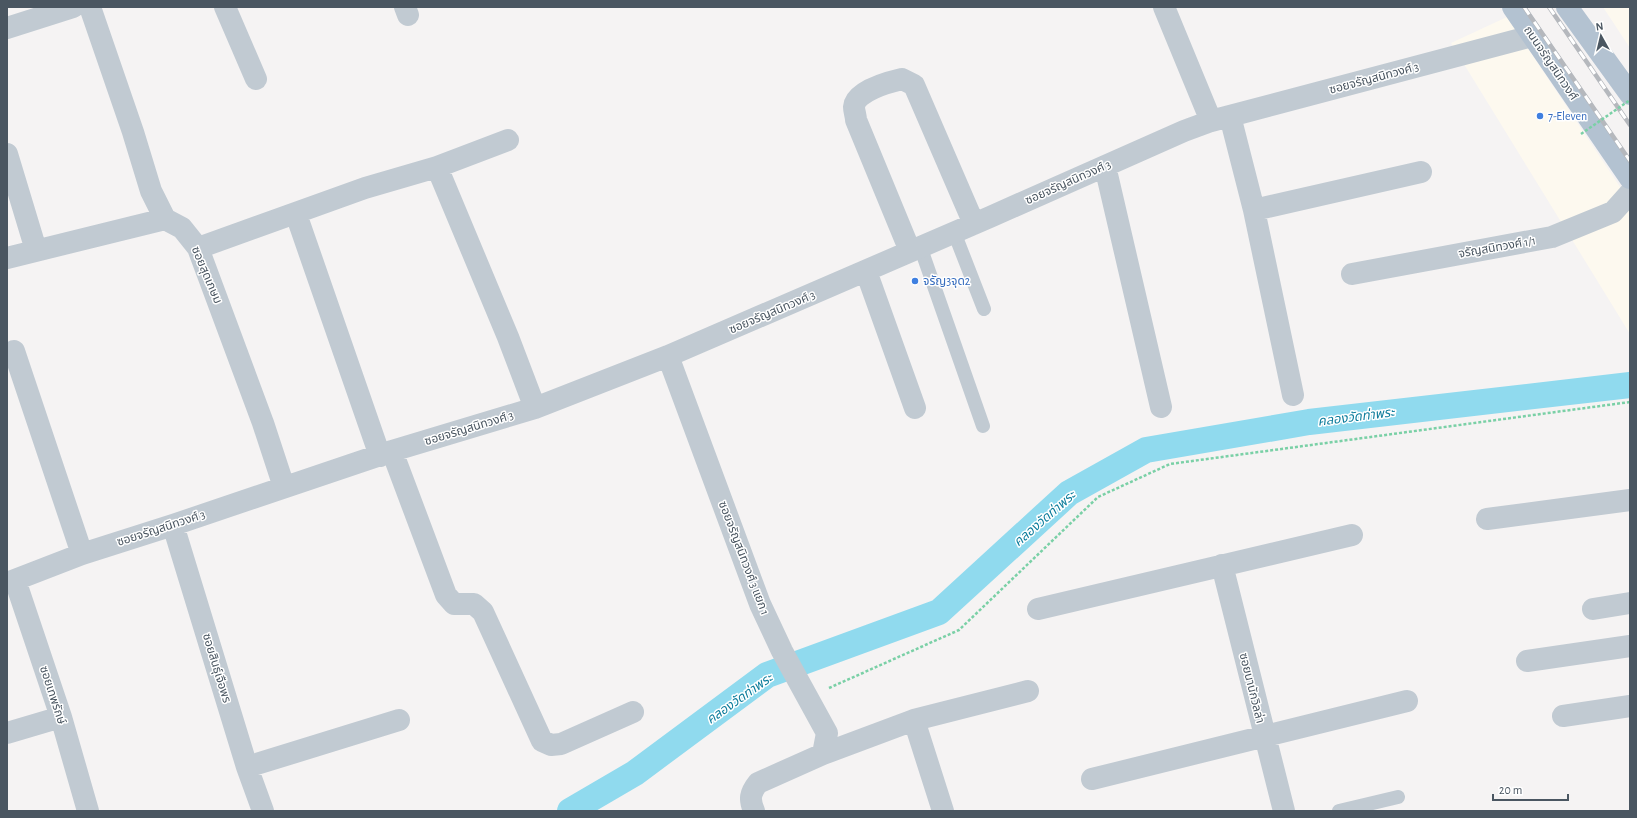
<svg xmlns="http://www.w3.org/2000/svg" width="1637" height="818" font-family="'Alegreya Sans','Noto Sans Thai',sans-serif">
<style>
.commercial{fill:#fdf9ef}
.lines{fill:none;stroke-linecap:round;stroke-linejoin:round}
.canal{stroke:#90daee;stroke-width:26}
.path{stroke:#7ad0a6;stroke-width:2.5;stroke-dasharray:3 2;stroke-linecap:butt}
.lane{stroke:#c1cad2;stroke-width:14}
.street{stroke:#c1cad2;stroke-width:22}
.primary{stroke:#b3c2d1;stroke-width:22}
.rail-casing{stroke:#b5b8bd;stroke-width:4.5}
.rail{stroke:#fff;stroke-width:3;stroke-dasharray:9;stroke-linecap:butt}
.path-bridge{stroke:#7ad0a6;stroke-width:2.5;stroke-dasharray:3 2;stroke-linecap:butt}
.shop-dot{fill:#3f7fe0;stroke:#fff;stroke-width:1.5}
.labels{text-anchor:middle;stroke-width:3;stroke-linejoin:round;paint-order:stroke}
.street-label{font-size:12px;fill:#4a5661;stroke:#fff}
.shop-label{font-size:12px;fill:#366cbe;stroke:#fff;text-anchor:start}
.water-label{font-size:13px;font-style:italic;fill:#0c7c9b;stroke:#fff}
</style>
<rect width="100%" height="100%" fill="#f5f3f3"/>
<path class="commercial" d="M1603,7H1630V48Z
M1507,17L1630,202V334L1451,43Z"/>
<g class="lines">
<path class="canal" d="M570,811L635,773L767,675L939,612L1069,493L1146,450L1309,422L1630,385"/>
<path class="path" d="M829,688L959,630L1098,497L1170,464L1630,402"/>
<path class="lane" d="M954,232L984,309
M920,246L983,426
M1339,811L1398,797"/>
<path class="street" d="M90,7L133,132L151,191L165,219L182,228L198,248L263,423L284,487
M225,7L256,79
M405,7L408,15
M1164,7L1211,121
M7,28L73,7
M1230,116L1254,210L1293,395
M7,154L36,250
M1105,166L1161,407
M437,167L508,337L535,408
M1254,210L1421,172
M296,214L380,456
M198,248L365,188L437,167L508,140
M910,251L856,120C856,116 854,111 854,107C855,91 889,82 902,79L914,85L974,224
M7,258L165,219
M866,271L915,408
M1352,274L1552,237L1613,212L1630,193
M14,351L82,554
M668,356L760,604L782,651L827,733L823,754
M392,451L446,595L454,604H474L483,612L542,741L551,745L561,744L633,712
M1487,519L1630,500
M173,525L247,767L263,811
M1222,565L1284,811
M15,580L61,717L88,811
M7,583L82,554L173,525L392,451L535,408L668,356L990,217L1184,131L1211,121L1532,36
M1038,609L1352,535
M1593,609L1630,603
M1527,661L1630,646
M1563,716L1630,706
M914,720L943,811
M7,733L61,717
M247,767L399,720
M1092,779L1407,701
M754,811C749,799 750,793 758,783L823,754L914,720L1028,691"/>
<path class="primary" d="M1513,7L1630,178
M1567,7L1630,94"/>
<defs>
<path id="rail" d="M1524,7L1630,161
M1549,7L1630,125"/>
</defs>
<use href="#rail" class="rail-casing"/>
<use href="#rail" class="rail"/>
<path class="path-bridge" d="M1581,134L1630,100"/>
</g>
<g class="shop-dot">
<circle cx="1540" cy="116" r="4"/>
<circle cx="915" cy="281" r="4"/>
</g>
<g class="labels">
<g class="street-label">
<text transform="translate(1551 63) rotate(56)" y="4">ถนนจรัญสนิทวงศ์</text>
<text transform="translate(1374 78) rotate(-15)" y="4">ซอยจรัญสนิทวงศ์ 3</text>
<text transform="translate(1068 182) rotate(-24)" y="4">ซอยจรัญสนิทวงศ์ 3</text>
<text transform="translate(1497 247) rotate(-10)" y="4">จรัญสนิทวงศ์ 1/1</text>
<text transform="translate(207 275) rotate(67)" y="4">ซอยสุดเกษม</text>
<text transform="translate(772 312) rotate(-23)" y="4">ซอยจรัญสนิทวงศ์ 3</text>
<text transform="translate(469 428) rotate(-17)" y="4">ซอยจรัญสนิทวงศ์ 3</text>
<text transform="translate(161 528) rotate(-18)" y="4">ซอยจรัญสนิทวงศ์ 3</text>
<text transform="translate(744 558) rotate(69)" y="4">ซอยจรัญสนิทวงศ์ 3 แยก 1</text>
<text transform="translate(217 668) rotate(73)" y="4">ซอยสินธุ์เจือพร</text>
<text transform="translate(1252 688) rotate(76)" y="4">ซอยนานักวิลล่า</text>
<text transform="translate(53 695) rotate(72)" y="4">ซอยเทพรักษ์</text>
</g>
<g class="shop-label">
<text x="1548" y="120">7-Eleven</text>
<text x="923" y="285">จรัญ3จุด2</text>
</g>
<g class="water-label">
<text transform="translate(1356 416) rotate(-7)" y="5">คลองวัดท่าพระ</text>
<text transform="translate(1044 518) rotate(-41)" y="5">คลองวัดท่าพระ</text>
<text transform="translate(739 698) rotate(-35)" y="5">คลองวัดท่าพระ</text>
</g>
</g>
<rect width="1637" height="818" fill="none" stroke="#4a5661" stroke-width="16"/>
<g transform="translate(1601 36) rotate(352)" stroke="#ffffff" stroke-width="3" paint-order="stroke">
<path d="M0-3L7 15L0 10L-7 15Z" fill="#4a5661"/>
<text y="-6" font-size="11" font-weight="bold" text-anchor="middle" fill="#4a5661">N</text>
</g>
<path d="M1493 794v6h75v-6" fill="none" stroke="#4a5661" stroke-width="2"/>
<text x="1499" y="794" font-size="12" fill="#4a5661" stroke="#ffffff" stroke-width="3" paint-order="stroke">20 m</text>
</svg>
